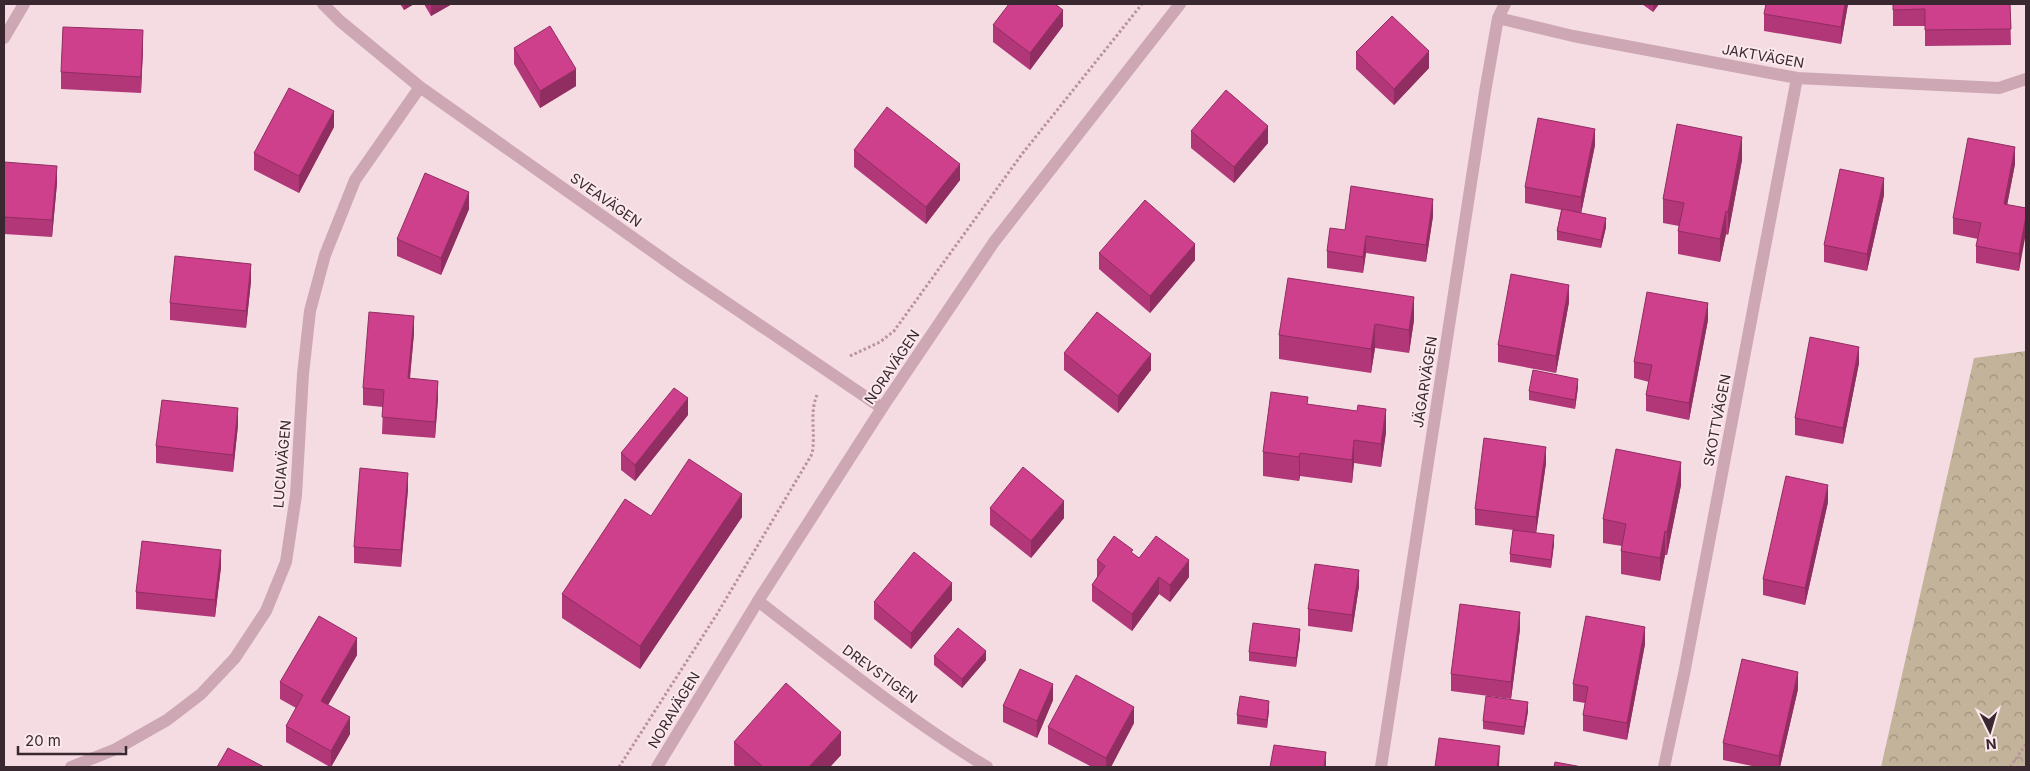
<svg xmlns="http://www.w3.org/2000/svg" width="2030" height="771" font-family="Inter,sans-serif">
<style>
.forest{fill:url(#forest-crowns)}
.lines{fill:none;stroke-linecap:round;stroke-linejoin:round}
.path{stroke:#b9919f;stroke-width:3;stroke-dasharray:2.5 2.5;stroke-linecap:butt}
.minor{stroke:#cda7b3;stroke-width:12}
.tertiary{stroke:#cda7b3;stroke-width:12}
.wall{fill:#b13778}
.shaded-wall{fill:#902d61}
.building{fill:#ce408b;stroke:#902d61}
.labels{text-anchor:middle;stroke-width:4;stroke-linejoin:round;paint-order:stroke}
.street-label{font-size:14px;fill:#392830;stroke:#fbe9ed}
</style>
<defs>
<pattern id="forest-crowns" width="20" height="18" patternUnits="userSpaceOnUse" patternTransform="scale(1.25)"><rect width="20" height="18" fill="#c4b39b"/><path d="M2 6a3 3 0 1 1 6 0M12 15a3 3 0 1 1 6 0" fill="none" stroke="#a0927f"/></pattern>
</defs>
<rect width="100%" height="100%" fill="#f4dce2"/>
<path class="forest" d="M2026,351V767H1881L1974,358Z"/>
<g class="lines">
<path class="path" d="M850,356L880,342L894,331L1022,154L1142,4
M619,767L717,614L812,454C816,434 809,413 817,395
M2010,767L2026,744"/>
<path class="minor" d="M323,4L340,21L420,87L683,273L882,408
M1498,18L1573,36L1797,78L1999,88L2026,79
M4,38L24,4
M758,601C832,658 906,718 987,767
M71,767L116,749L167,720L201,694L235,658L266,611L286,562L296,495L303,374L310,311L325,255L355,180L420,87
M1381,767L1485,92L1498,18L1505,4
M1664,767L1684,674L1797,78"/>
<path class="tertiary" d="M657,767L758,601L882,408L994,242L1180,4"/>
</g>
<path class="wall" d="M400,4H414L404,10Z
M424,4H452L431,16Z
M1642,4H1659L1653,12Z
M1766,4H1848L1841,44L1764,31V14Z
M1893,4H2010L2011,45L1925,46V26H1893Z
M993,25L1063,26L1030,70L993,42Z
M143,47L141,93L61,89V72Z
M514,48L576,86L540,108L514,64Z
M1356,52L1429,68L1394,105L1356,69Z
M334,127L299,193L254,170V153Z
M1191,131L1268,143L1234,183L1191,148Z
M1595,145L1581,213L1606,227L1601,248L1557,240V231L1561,210L1525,203V187Z
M854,150L960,180L926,224L854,167Z
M1742,160L1728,235L1726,234L1720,262L1678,254V231L1679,226L1663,223V199Z
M2015,164L2007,205L2026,208L2019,271L1976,263V246L1978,239L1953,234V218Z
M4,165L57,183L52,237L4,234Z
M1884,195L1867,271L1824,262V245Z
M469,209L441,275L397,256V239Z
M1433,216L1426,262L1366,253L1363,273L1327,268V251L1345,230Z
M1099,253L1195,260L1150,313L1099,269Z
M251,281L246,328L170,320V303Z
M1569,302L1556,373L1498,362V345Z
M1414,320L1409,353L1375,348L1371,373L1279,359V335Z
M1708,320L1689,420L1646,411V395L1649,382L1634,378V362Z
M414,333L410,379L438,398L435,438L382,434L383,407L363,405V388Z
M1064,353L1151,370L1118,413L1064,370Z
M1859,363L1843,444L1795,435V418Z
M1578,387L1575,409L1529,400V391Z
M1308,404L1386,432L1381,467L1354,463L1352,483L1300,476L1299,481L1263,476V452Z
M688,415L635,481L621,470V453Z
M238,425L233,472L156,463V446Z
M1546,463L1536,533L1554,544L1551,568L1510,562V554L1513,530L1475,525V509Z
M1681,485L1667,555H1665L1660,581L1621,574V551L1622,546L1603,543V519Z
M408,489L401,567L354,563V547Z
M1828,502L1805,605L1763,595V579Z
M990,508L1064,518L1031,558L990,525Z
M651,516L742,517L640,669L562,618V594Z
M1133,554L1139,558L1189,577L1170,602L1159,594L1132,631L1092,601V585L1097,577V560Z
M221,567L215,617L136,609V592Z
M1359,586L1352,632L1308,626V609Z
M952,600L911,649L874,619V602Z
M1520,629L1511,699L1451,691V674Z
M1300,638L1296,667L1249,661V652Z
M1645,644L1627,740L1583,731V715L1585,703L1573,701V684Z
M357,655L328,705L350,734L331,767H330L286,742V726L296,708L280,699V682Z
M934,656L986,660L962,688L934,665Z
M1798,689L1780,767H1757L1723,760V743Z
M1053,700L1037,738L1003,722V706Z
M1269,710L1267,728L1237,724V715Z
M1528,711L1524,735L1483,729V721Z
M1134,723L1111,767H1092L1048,744V727Z
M734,742L841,755L830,767H736L734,765Z"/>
<path class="shaded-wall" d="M404,4H414L404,10Z
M431,4H452L431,16Z
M1653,4H1659L1653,12Z
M1845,4H1848L1841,44V27Z
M1063,10V26L1030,70V53Z
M143,30V47L141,93V77Z
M1429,51V68L1394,105V89Z
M576,69V86L540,108V91Z
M334,111V127L299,193V176Z
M1268,126V143L1234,183V167Z
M1595,129V145L1581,214V197Z
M1742,137V160L1728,235V212Z
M2015,147V164L2004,221V204Z
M960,164V180L926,224V207Z
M57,166V183L52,237V220Z
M1884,178V195L1867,271V254Z
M469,192V209L441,275V258Z
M1433,199V216L1426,262V245Z
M1726,211V234L1720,262V239Z
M2026,216V233L2019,271V254Z
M1606,218V227L1601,248V240Z
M1366,236V253L1363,273V257Z
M1195,244V260L1150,313V296Z
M251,264V281L246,328V311Z
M1569,285V302L1556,373V356Z
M1414,297V320L1409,353V330Z
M1708,303V320L1689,420V403Z
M414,316V333L408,395V378Z
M1375,324V348L1371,373V349Z
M1859,347V363L1843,444V428Z
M1151,354V370L1118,413V396Z
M1578,379V387L1575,409V400Z
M438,381V398L435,438V422Z
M688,398V415L635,481V465Z
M238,408V425L233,472V455Z
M1386,409V432L1381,467V444Z
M1354,440V463L1352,483V460Z
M1546,447V463L1536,534V517Z
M1300,453V476L1299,481V457Z
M1681,462V485L1667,555V532Z
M408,473V489L401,567V550Z
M1828,485V502L1805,605V588Z
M742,494V517L640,669V646Z
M1064,501V518L1031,558V541Z
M1665,531V555L1660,581V558Z
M1554,535V544L1551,568V560Z
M221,550V567L215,617V600Z
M1189,560V577L1170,602V585Z
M1359,570V586L1352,632V615Z
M1159,577V594L1132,631V614Z
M952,583V600L911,649V633Z
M1520,612V629L1511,699V682Z
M1645,627V644L1627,740V723Z
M1300,629V638L1296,667V658Z
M357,638V655L321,717V701Z
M986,651V660L962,688V679Z
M1798,672V689L1780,767H1779V756Z
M1053,684V700L1037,738V721Z
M1269,701V710L1267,728V720Z
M1528,702V711L1524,735V727Z
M1134,707V723L1111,767H1106V758Z
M350,717V734L331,767V751Z
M841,732V755L830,767H809Z
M1500,746L1499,767H1497Z
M1326,752V767H1324Z"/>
<path class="building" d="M1009,4H1055L1063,10L1030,53L993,25Z
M1766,4H1845L1841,27L1764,14Z
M1893,4H2010L2011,29L1925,30V9L1893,10Z
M1392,16L1429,51L1394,89L1356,52Z
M550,26L576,69L540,91L514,48Z
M63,27L143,30L141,77L61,72Z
M289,88L334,111L299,176L254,153Z
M1226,90L1268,126L1234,167L1191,131Z
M887,107L960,164L926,207L854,150Z
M1538,118L1595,129L1581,197L1525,187Z
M1677,124L1742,137L1728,212L1726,211L1720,239L1678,231L1684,203L1663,199Z
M1968,138L2015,147L2004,204L2026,208V216L2019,254L1976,246L1981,223L1953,218Z
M4,162L57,166L52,220L4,217Z
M1840,169L1884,178L1867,254L1824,245Z
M425,173L469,192L441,258L397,239Z
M1351,186L1433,199L1426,245L1366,236L1363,257L1327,251L1330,228L1345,230Z
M1145,200L1195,244L1150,296L1099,253Z
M1562,209L1606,218L1601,240L1557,231Z
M175,256L251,264L246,311L170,303Z
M1511,274L1569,285L1556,356L1498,345Z
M1288,278L1414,297L1409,330L1375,324L1371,349L1279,335Z
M1647,292L1708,303L1689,403L1646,395L1652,365L1634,362Z
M369,312L414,316L408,378L438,381L435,422L382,417L384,390L363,388Z
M1097,312L1151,354L1118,396L1064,353Z
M1810,337L1859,347L1843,428L1795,418Z
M1533,370L1578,379L1575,400L1529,391Z
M674,388L688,398L635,465L621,453Z
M1271,392L1308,397L1307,404L1357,411L1358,405L1386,409L1381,444L1354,440L1352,460L1300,453L1299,457L1263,452Z
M162,400L238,408L233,455L156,446Z
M1484,438L1546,447L1536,517L1475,509Z
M1616,449L1681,462L1667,532L1665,531L1660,558L1621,551L1626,524L1603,519Z
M689,459L742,494L640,646L562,594L625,499L651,516Z
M1023,467L1064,501L1031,541L990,508Z
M360,468L408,473L401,550L354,547Z
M1786,476L1828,485L1805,588L1763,579Z
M1513,530L1554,535L1551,560L1510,554Z
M1114,536L1133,550L1131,552L1139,558L1156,536L1189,560L1170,585L1159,577L1132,614L1092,585L1105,566L1097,560Z
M142,541L221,550L215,600L136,592Z
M914,552L952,583L911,633L874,602Z
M1315,564L1359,570L1352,615L1308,609Z
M1460,604L1520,612L1511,682L1451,674Z
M319,616L357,638L321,701L350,717L331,751L286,726L303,695L280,682Z
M1586,616L1645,627L1627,723L1583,715L1588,687L1573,684Z
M1253,623L1300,629L1296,658L1249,652Z
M958,628L986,651L962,679L934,656Z
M1742,659L1798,672L1779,756L1723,743Z
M1020,669L1053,684L1037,721L1003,706Z
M1076,675L1134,707L1106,758L1048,727Z
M786,683L841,732L809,767H763L734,742Z
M1240,696L1269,701L1267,720L1237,715Z
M1486,696L1528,702L1524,727L1483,721Z
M1439,738L1500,746L1497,767H1435Z
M1274,745L1326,752L1324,767H1270Z
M228,748L264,767H217Z
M1555,762L1582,767H1554Z"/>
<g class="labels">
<g class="street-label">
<text transform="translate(1763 56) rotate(10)" y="5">JAKTVÄGEN</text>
<text transform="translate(606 200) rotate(35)" y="5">SVEAVÄGEN</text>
<text transform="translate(892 367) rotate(-56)" y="5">NORAVÄGEN</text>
<text transform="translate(1425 382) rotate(-81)" y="5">JÄGARVÄGEN</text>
<text transform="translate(1717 420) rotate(-79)" y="5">SKOTTVÄGEN</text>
<text transform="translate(282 464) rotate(-85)" y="5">LUCIAVÄGEN</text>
<text transform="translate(880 674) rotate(36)" y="5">DREVSTIGEN</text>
<text transform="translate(674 710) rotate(-59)" y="5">NORAVÄGEN</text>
</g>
</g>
<rect width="2030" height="771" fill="none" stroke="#392830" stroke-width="10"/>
<g transform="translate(1990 731) rotate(175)" stroke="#fbe9ed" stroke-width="4" paint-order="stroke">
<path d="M0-4L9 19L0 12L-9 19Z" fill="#392830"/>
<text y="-8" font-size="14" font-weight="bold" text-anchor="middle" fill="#392830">N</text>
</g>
<path d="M18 746v8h108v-8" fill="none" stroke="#392830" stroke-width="2.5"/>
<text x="25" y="746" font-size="15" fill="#392830" stroke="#fbe9ed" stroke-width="4" paint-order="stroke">20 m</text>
</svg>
